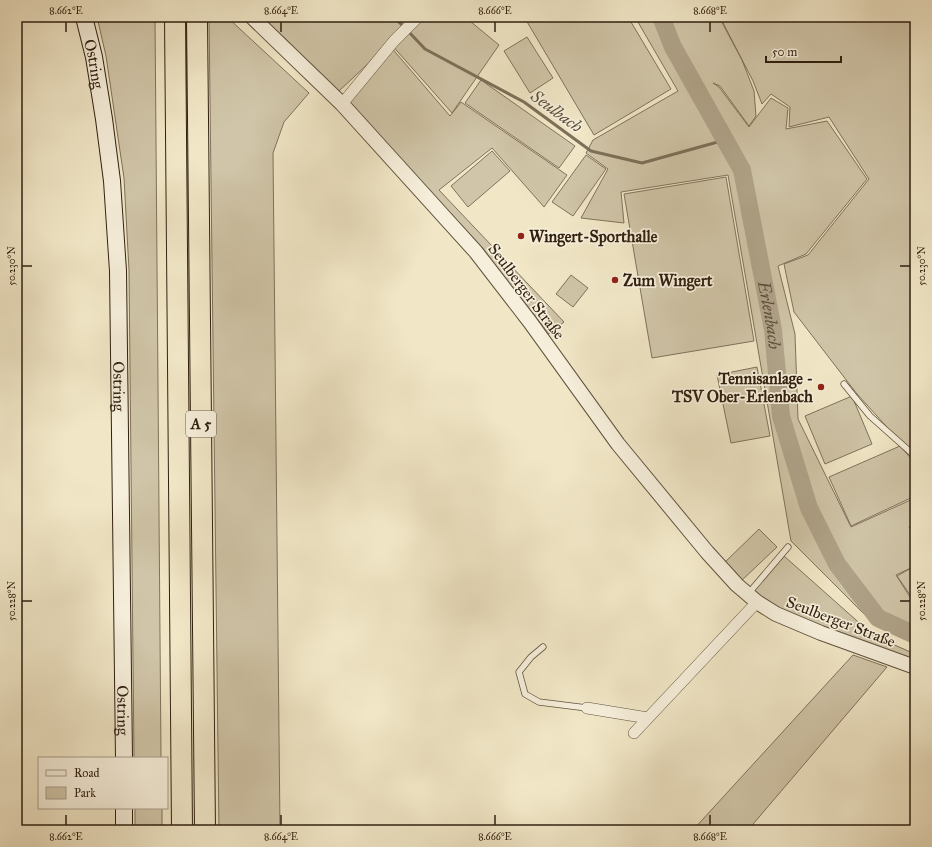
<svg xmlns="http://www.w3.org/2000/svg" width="932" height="847" font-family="'IM FELL Great Primer',serif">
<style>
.green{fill:#d0c5a8;stroke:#80725c}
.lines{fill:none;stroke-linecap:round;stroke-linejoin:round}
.stream{stroke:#7d6f59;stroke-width:3}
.river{stroke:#b0a389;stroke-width:18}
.service-casing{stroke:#61523e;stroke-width:7}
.minor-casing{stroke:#61523e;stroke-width:12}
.tertiary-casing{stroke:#61523e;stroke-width:16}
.secondary-casing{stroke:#312010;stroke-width:18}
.motorway-casing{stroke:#312010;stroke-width:22}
.service{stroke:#f6efdb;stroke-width:5.5}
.minor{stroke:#f6efdb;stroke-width:11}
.tertiary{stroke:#f6efdb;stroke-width:14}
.secondary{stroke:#f6efdb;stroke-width:16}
.motorway{stroke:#f1e7c7;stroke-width:20}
.ticks{fill:none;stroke:#312010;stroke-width:1.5}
.poi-dot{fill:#8f2418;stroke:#f6efdb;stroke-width:1.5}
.labels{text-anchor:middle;stroke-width:3.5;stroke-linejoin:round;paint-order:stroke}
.shield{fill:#f6efdb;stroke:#6c5e4d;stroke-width:1}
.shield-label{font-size:15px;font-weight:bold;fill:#312010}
.street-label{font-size:16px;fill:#312010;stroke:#f6efdb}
.poi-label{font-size:16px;font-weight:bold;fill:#312010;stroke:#f6efdb;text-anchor:start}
.water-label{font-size:17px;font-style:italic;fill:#5d4e3a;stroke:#f6efdb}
.neatline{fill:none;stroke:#312010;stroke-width:1.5}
.ticks-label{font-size:10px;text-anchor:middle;fill:#312010}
</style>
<rect width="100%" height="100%" fill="#f1e7c7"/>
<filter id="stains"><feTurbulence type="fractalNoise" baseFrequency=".005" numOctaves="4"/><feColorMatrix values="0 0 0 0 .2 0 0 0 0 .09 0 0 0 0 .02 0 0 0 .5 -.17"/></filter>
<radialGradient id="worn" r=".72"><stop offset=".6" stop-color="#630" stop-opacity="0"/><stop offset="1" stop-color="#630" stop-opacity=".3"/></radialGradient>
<path class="green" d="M97,17H155L161,758H134L129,270L124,178L106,56Z
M209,17H227L309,93L284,122L273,153L280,830H219Z
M258,17H465L499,45L452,113L390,43L338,92Z
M531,17H628L671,89L594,135L526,20Z
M635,17H719L742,60L754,91L756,116L749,126L720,86L713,83L719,87L749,127L771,98L788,108L786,129L827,121L867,179L806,254L778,266L795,334L798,419L851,527L915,498V525L909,527L915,538V566L896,575L915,605V642L871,621L791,541L728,175L621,192L624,223L581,218L608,169L586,153L593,140L678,91Z
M720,17H915V458L857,394L794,312L784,264L808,255L869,179L829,117L789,127L790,107L771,94L762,104L753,81Z
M527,37L553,78L530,93L504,51Z
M390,46L450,116L461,102L567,175L544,207L492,148L439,190L564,322L549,334L481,246L347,101Z
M481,80L575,146L559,168L465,103Z
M492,151L510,171L468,207L451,186Z
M586,155L606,169L573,216L552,202Z
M726,177L754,341L652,358L624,194Z
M571,275L588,288L573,307L556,294Z
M757,367L770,436L731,443L717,375Z
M852,396L872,444L825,464L805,416Z
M900,446L915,463V496L851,526L829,477Z
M759,529L777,547L739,583L722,565Z
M784,556L874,636L915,654V671L746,600Z
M915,566V602L897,576Z
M853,655L887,667L748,830H693Z
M135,808H162V830H135Z"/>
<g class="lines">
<path class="stream" d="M394,17L404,27
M408,31L425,49L524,102L591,151L642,163L725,140"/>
<path class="river" id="s1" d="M661,17L673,47L742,170L773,330L781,416L809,508L837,564L878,618L915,635"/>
<defs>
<path id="service" d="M844,384L870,416L915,456
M748,594L788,547
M543,647L531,657L519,672L525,694L539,702L587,708"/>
<path id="minor" d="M342,104L394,41L418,17
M587,708L648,718
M634,733L757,602"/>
<path id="tertiary" d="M252,17L342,104L476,252L530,322L618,444L707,552L737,585L757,602L776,614L821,633L915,667"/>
<g id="secondary">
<path id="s2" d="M84,17L94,57L104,119L112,181L118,271L124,758"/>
<path d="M124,808V830"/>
</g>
<path id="motorway" d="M175,17L182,830
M197,17L205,830"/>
</defs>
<use href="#service" class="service-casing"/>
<use href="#minor" class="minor-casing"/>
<use href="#tertiary" class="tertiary-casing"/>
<use href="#secondary" class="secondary-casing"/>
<use href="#motorway" class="motorway-casing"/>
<use href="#service" class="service"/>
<use href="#minor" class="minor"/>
<use href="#tertiary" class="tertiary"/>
<use href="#secondary" class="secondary"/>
<use href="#motorway" class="motorway"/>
</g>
<path class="ticks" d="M66,22V32M281,22V32M495,22V32M710,22V32M22,266H32M900,266H910M22,601H32M900,601H910M66,815V825M281,815V825M495,815V825M710,815V825"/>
<g class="poi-dot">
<circle cx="521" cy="236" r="4"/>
<circle cx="615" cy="280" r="4"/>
<circle cx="821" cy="387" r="4"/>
</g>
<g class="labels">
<rect class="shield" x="186" y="411" width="30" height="26" rx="3"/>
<g class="shield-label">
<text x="201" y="429">A 5</text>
</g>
<g class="street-label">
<text dy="6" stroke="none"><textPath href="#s2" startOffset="48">Ostring</textPath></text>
<text transform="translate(527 291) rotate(53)" y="6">Seulberger Straße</text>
<text dy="6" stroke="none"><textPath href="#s2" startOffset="372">Ostring</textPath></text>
<text transform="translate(841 621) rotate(21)" y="6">Seulberger Straße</text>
<text dy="6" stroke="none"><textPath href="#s2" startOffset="696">Ostring</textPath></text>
</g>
<g class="poi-label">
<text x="529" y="242">Wingert-Sporthalle</text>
<text x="623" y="286">Zum Wingert</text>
<text x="813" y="384" text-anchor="end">Tennisanlage -<tspan x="813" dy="18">TSV Ober-Erlenbach</tspan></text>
</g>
<g class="water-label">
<text transform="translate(557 111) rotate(36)" y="6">Seulbach</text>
<text dy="6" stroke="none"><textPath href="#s1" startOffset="321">Erlenbach</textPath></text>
</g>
</g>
<rect width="932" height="847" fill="none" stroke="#f1e7c7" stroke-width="44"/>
<rect x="38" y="757" width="130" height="52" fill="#f6efdb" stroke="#a79c8a"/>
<rect x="46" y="770" width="20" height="6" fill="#f6efdb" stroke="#a79c8a"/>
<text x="74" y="777" font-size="12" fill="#312010">Road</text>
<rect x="46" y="787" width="20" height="12" fill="#d0c5a8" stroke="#a79c8a"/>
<text x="74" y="797" font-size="12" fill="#312010">Park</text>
<path d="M766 56v6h75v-6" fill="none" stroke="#312010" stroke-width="2"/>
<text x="772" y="56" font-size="12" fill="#312010" stroke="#f6efdb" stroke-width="3" paint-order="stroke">50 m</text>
<rect x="22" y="22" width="888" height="803" class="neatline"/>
<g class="ticks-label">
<text x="66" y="14">8.662°E</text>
<text x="281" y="14">8.664°E</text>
<text x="495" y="14">8.666°E</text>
<text x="710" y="14">8.668°E</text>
<text transform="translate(11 266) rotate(-90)" y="4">50.230°N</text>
<text transform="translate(921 266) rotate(-90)" y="4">50.230°N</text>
<text transform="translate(11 601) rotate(-90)" y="4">50.228°N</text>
<text transform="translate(921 601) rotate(-90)" y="4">50.228°N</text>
<text x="66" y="840">8.662°E</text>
<text x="281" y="840">8.664°E</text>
<text x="495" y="840">8.666°E</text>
<text x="710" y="840">8.668°E</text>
</g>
<rect width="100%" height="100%" filter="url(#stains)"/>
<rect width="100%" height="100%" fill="url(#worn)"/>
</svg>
